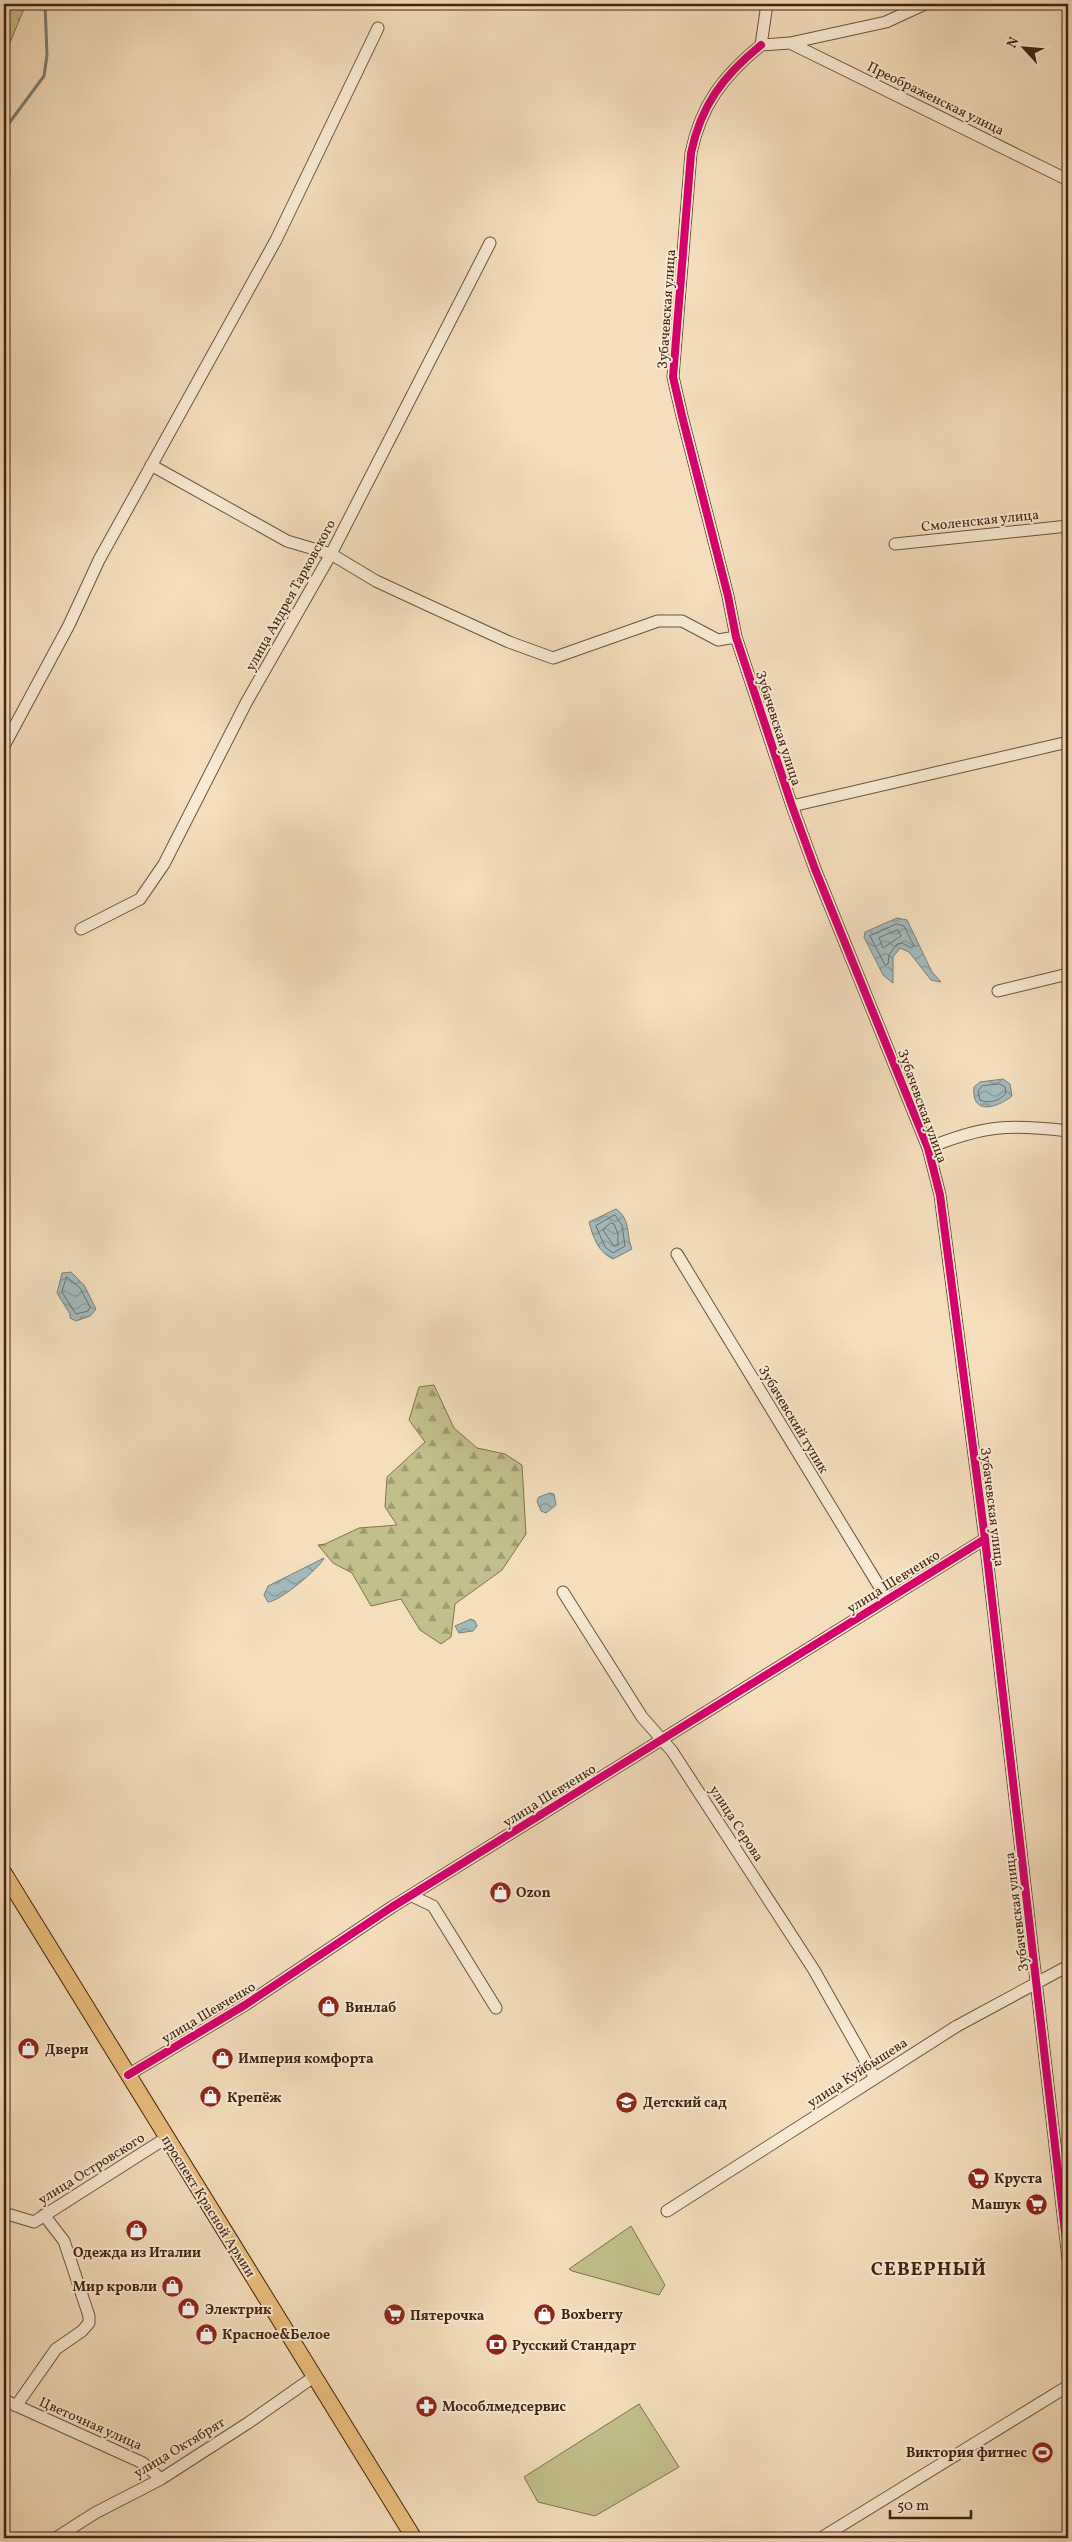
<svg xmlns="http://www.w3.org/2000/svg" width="1072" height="2542" font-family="Vollkorn,serif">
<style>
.grass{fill:url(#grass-tufts);stroke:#82714e}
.forest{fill:url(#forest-firs);stroke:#82714e}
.green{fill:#c2bf8c;stroke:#82714e}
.water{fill:url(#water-waves);stroke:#7c7d77}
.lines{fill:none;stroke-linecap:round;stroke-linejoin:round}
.shore{stroke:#726e66;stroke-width:1}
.stream{stroke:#7c7d77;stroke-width:3}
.minor-casing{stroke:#6e523b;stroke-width:13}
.major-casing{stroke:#422310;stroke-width:17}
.minor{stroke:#f8ead3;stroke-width:11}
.major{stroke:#eabf7e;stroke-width:15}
.cycleway-casing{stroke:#f8ead3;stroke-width:11}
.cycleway{stroke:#d6006c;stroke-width:8}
.labels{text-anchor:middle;stroke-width:4;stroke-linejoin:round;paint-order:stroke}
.street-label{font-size:14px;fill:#422310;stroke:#f8ead3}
.poi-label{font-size:14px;font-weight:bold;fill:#422310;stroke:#f8ead3;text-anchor:start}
.district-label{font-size:19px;font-weight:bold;letter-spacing:1px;fill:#422310;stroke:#f8ead3}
</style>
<defs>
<pattern id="grass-tufts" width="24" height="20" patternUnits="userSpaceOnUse" patternTransform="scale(1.25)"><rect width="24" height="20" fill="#c2bf8c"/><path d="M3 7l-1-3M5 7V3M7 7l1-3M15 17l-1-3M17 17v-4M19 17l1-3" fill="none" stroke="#9f9b71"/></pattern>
<pattern id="forest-firs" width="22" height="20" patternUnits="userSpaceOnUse" patternTransform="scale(1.25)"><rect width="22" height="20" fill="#c2bf8c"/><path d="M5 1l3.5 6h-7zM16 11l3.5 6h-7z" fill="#9f9b71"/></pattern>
<pattern id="water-waves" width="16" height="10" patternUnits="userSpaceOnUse" patternTransform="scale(1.25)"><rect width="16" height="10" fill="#a2b9bc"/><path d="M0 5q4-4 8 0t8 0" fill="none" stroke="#869697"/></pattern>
</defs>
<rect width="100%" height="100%" fill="#f4debc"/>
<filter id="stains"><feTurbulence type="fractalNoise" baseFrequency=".004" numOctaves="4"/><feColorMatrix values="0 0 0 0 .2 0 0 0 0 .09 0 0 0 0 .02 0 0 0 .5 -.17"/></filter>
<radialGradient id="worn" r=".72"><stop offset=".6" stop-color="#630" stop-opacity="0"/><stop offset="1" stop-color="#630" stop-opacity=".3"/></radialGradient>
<path class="grass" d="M4,4H26L4,57Z"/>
<path class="forest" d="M434,1385L454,1428L477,1448L505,1454L522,1465L526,1534L502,1570L455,1604L451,1637L441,1644L420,1630L401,1599L371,1606L352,1573L333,1563L318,1545L325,1544L359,1528L397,1525L385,1507L387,1477L425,1442L409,1420L419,1387Z"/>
<path class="green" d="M631,2226L665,2285L659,2295L572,2271L569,2269Z
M639,2404L679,2467L595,2516L538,2502L524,2477Z"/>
<path class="water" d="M897,918L907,920L932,972L941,982L931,980L909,952L900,948L893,957V983L883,975L864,937L865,932Z
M1003,1079L1010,1084L1012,1096C997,1108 971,1116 974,1087L980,1082Z
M616,1209C631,1219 626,1235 632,1249L613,1259C598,1252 593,1237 589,1222Z
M71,1272L84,1285L96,1309L90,1316L76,1321L70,1318V1314L57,1293L62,1273Z
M550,1493L554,1494L556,1505L546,1513L541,1511L537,1501L539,1497Z
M324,1558C320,1568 279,1602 268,1602L264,1595L268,1586Z
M471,1619L475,1621L477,1626L473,1631L459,1633L455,1626Z"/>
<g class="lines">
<path class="shore" d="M897,924L904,926L914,946L911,948L902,943L897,944L889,955L888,964L885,965L870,936Z
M898,930L901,936L883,948L879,938Z
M1000,1084L1005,1087L1006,1093C1000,1101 989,1104 980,1100L978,1091L982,1086Z
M615,1215L622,1225L625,1246L613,1253L605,1247L596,1226Z
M611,1223L614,1224L618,1234V1244L614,1246L603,1230Z
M67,1277L80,1288L90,1307L88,1311L76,1314L62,1292Z"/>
<path class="stream" d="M4,130L44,76L47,55L45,4"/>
<defs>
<path id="minor" d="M790,43L1068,180
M761,45C723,76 701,105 691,153L673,377L682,416L728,596L736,637L792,806L815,869L928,1148L940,1195L985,1539L1068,2258
M761,45L790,43L886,22L925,4
M761,45L767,4
M151,465L287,541L331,554L376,581L432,607L509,642L553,658L658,621H682L718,640L736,637
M895,544L1068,526
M4,746L69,625L99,560L276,240L378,28
M792,806L1068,742
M81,929L140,899L164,864L246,703L331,554L490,243
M998,991L1068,974
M928,1148C984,1125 1009,1124 1068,1131
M677,1254L887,1599
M563,1592L642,1717L672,1751L814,1970L875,2078
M412,1896L433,1906L496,2008
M128,2075L245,2005L392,1907L985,1539
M667,2211L957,2026L1068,1966
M4,2213L34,2222L166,2138
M4,2400L143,2463L161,2479
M16,2406L56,2349L82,2331L89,2323V2316L64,2241L44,2215
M56,2538L95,2513L161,2479L248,2423L315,2376
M821,2538L1068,2386"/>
<path id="major" d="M4,1873L414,2538"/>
</defs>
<use href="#minor" class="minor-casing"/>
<use href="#major" class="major-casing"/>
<use href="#minor" class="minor"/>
<use href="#major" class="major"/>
<defs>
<path id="cycleway" d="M761,45C723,76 701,105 691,153L673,377L682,416L728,596L736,637L792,806L815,869L928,1148L940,1195L985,1539L1068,2258
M128,2075L245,2005L392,1907L985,1539"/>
</defs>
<use href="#cycleway" class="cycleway-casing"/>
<use href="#cycleway" class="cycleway"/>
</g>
<defs>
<symbol id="shop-disc" viewBox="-11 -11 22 22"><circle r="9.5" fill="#8f2418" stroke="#f8ead3"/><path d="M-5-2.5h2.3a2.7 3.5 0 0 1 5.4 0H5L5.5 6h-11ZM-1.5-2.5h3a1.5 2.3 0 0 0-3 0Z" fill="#fff"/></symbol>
<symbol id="school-disc" viewBox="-11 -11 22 22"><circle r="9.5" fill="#8f2418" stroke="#f8ead3"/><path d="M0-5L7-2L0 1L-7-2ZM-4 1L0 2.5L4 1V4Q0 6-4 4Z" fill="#fff"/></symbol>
<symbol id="supermarket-disc" viewBox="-11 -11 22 22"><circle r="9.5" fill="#8f2418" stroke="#f8ead3"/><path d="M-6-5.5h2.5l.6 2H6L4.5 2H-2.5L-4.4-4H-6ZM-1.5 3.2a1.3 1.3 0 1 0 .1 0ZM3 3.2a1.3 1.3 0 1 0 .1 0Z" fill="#fff"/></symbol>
<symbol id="bank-disc" viewBox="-11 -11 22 22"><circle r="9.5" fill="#8f2418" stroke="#f8ead3"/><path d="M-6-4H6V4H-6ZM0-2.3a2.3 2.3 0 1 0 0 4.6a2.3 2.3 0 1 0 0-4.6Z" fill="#fff"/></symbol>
<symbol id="pharmacy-disc" viewBox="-11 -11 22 22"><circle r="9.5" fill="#8f2418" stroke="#f8ead3"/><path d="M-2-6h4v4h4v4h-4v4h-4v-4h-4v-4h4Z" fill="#fff"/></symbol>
<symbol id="stadium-disc" viewBox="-11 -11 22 22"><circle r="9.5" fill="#8f2418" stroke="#f8ead3"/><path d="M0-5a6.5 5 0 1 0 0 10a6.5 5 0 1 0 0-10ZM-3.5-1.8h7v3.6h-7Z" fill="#fff"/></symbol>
</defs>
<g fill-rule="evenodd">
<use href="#shop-disc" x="488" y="1880" width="25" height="25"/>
<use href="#shop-disc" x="316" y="1994" width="25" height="25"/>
<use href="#shop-disc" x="16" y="2036" width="25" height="25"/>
<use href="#shop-disc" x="210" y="2046" width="25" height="25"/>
<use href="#shop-disc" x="198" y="2084" width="25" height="25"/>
<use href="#school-disc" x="614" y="2090" width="25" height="25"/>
<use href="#supermarket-disc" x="966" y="2166" width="25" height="25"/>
<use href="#supermarket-disc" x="1024" y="2192" width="25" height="25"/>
<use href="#shop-disc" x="124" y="2218" width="25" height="25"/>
<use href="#shop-disc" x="160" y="2274" width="25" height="25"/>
<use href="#shop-disc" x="176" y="2296" width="25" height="25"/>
<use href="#shop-disc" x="532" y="2302" width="25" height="25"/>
<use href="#supermarket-disc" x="382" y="2302" width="25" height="25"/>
<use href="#shop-disc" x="194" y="2322" width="25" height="25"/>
<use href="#bank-disc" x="484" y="2332" width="25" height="25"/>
<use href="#pharmacy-disc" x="414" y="2394" width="25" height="25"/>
<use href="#stadium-disc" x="1030" y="2440" width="25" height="25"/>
</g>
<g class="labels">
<g class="street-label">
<text transform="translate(936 98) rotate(26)" y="5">Преображенская улица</text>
<text transform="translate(666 309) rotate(-86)" y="5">Зубачевская улица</text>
<text transform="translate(980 520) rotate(-6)" y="5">Смоленская улица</text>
<text transform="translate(290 595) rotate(-61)" y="5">улица Андрея Тарковского</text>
<text transform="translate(779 728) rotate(72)" y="5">Зубачевская улица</text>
<text transform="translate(923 1106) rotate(70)" y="5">Зубачевская улица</text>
<text transform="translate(794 1419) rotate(59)" y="5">Зубачевский тупик</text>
<text transform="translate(993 1507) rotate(83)" y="5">Зубачевская улица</text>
<text transform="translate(893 1581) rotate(-32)" y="5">улица Шевченко</text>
<text transform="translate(549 1795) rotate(-32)" y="5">улица Шевченко</text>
<text transform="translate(737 1823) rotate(57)" y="5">улица Серова</text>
<text transform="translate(1016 1912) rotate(-97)" y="5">Зубачевская улица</text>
<text transform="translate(208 2012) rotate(-31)" y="5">улица Шевченко</text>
<text transform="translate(857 2072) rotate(-33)" y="5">улица Куйбышева</text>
<text transform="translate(91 2168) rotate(-32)" y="5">улица Островского</text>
<text transform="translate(209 2206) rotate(58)" y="5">проспект Красной Армии</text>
<text transform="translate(91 2423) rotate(24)" y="5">Цветочная улица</text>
<text transform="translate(179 2447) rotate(-31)" y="5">улица Октябрят</text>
</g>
<g class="poi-label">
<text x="516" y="1897">Ozon</text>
<text x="345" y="2012">Винлаб</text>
<text x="45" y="2054">Двери</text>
<text x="238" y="2063">Империя комфорта</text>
<text x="227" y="2102">Крепёж</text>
<text x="643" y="2107">Детский сад</text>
<text x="994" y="2183">Круста</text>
<text x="1021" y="2209" text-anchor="end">Машук</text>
<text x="137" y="2257" text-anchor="middle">Одежда из Италии</text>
<text x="157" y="2291" text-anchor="end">Мир кровли</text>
<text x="205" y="2314">Электрик</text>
<text x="561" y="2319">Boxberry</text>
<text x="410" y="2320">Пятерочка</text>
<text x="222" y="2339">Красное&amp;Белое</text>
<text x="512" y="2350">Русский Стандарт</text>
<text x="442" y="2411">Мособлмедсервис</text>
<text x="1027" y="2457" text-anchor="end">Виктория фитнес</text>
</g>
<g class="district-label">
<text x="929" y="2275">СЕВЕРНЫЙ</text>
</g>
</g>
<rect width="1072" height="2542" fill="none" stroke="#f4debc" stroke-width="20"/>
<rect x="5" y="5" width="1062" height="2532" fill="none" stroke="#422310" stroke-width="2.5"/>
<rect x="10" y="10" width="1052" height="2522" fill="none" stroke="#422310"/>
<g transform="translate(1024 48) rotate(296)" stroke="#f8ead3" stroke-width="4" paint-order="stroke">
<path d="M0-4L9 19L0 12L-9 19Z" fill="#422310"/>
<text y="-8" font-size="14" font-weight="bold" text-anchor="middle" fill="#422310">N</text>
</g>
<path d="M890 2510v8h81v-8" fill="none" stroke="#422310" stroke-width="2.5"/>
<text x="897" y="2510" font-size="15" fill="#422310" stroke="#f8ead3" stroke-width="4" paint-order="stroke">50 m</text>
<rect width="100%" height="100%" filter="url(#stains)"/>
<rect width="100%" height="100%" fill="url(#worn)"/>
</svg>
